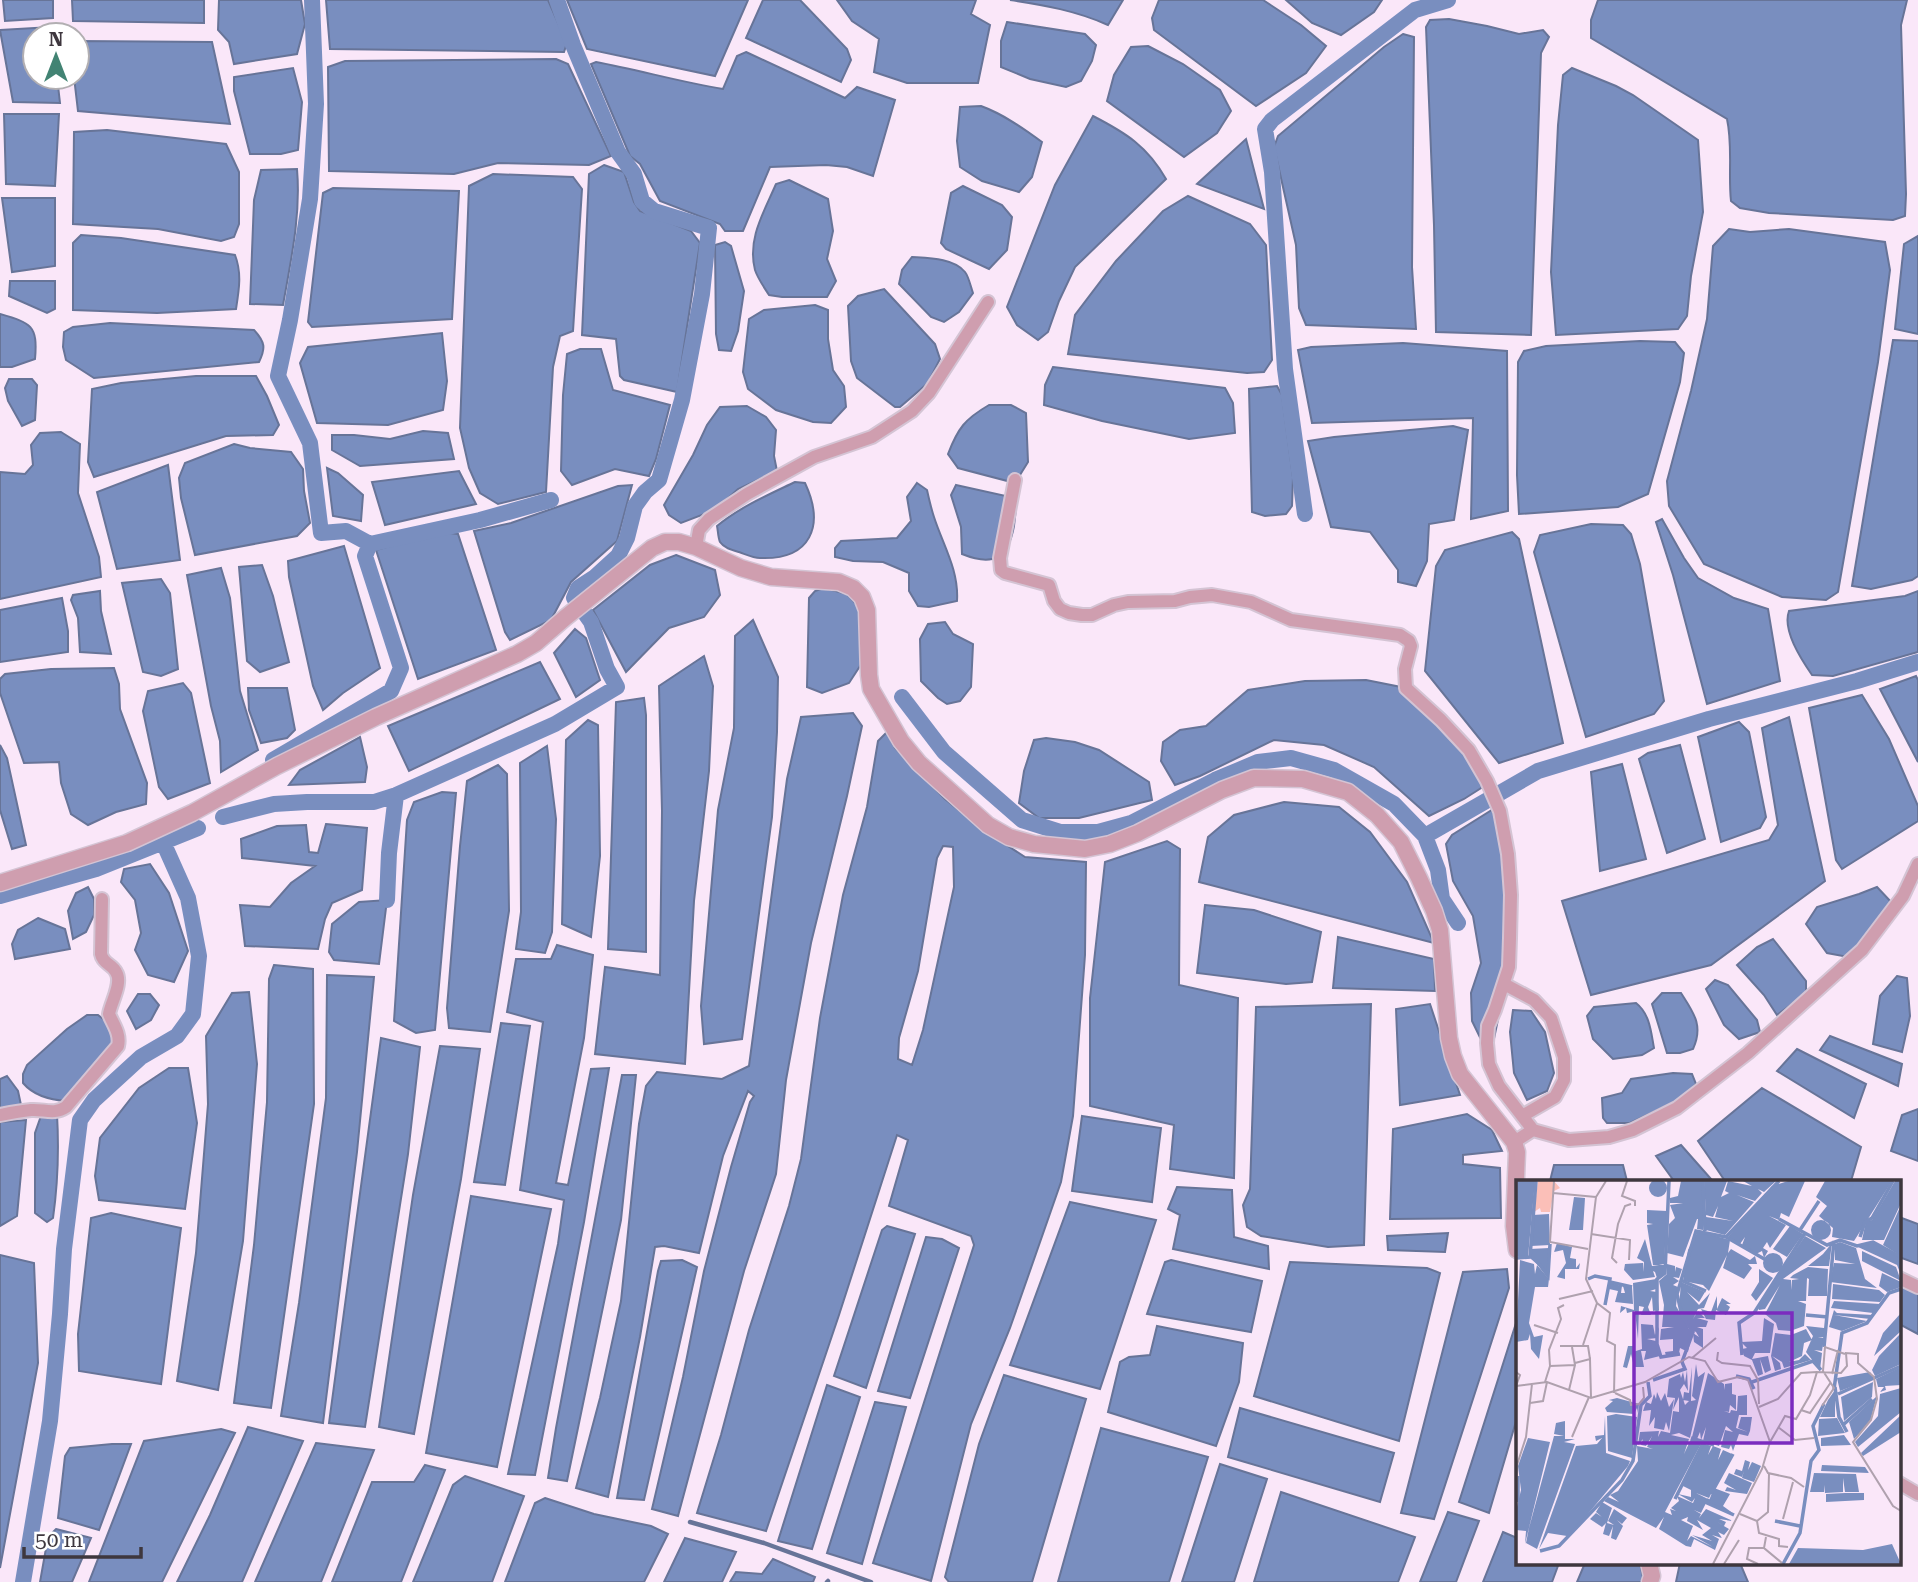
<svg xmlns="http://www.w3.org/2000/svg" width="1918" height="1582" font-family="'Roboto Serif',serif">
<style>
.water{fill:#798ebf;stroke:#677498;stroke-width:2;fill-rule:evenodd}
.lines{fill:none;stroke-linecap:round;stroke-linejoin:round}
.stream{stroke:#677498;stroke-width:4.5}
.canal{stroke:#798ebf;stroke-width:16}
.minor-casing{stroke:#d4c4d4;stroke-width:16}
.tertiary-casing{stroke:#d4c4d4;stroke-width:19}
.minor{stroke:#cf9eaf;stroke-width:12}
.tertiary{stroke:#cf9eaf;stroke-width:16}
.inset-river{fill:none;stroke:#798ebf;stroke-width:3.5}
.inset-road{fill:none;stroke:#afa1ae;stroke-width:2}
.view{fill:#7b2cbf;fill-opacity:0.15;stroke:#7b2cbf;stroke-width:3.5}
.inset-edge{fill:none;stroke:#3e373e;stroke-width:3.5}
</style>
<rect width="100%" height="100%" fill="#fae7f9"/>
<path class="water" d="M3,0H53V18L5,21Z
M72,0H204V23L73,21Z
M219,0H301L305,24L297,54L234,64L229,42L218,30Z
M326,0H548L567,43L564,52L330,49Z
M567,0H748L715,76L587,49Z
M763,0H800L847,49L851,60L841,82L746,38Z
M837,0H976L971,14L990,25L978,83H907L874,72L879,39L852,21Z
M1010,0H1123L1108,25C1077,11 1044,5 1010,0Z
M1159,0H1263L1301,25L1326,46L1306,73L1256,106L1154,30L1152,18Z
M1286,0H1382L1374,12L1341,35L1312,23Z
M1598,0H1907L1901,25L1906,194L1905,216L1893,220L1769,213L1740,208L1731,201C1728,174 1733,146 1727,119L1591,38V20Z
M1449,19L1487,26L1519,34L1543,30L1549,37L1541,53L1531,335L1436,332L1434,225L1426,27L1430,20Z
M1007,22L1085,34L1096,45L1092,61L1081,81L1066,87L1030,79L1001,67V41Z
M51,27L52,35H35V77H57L60,103L13,102L0,30Z
M1403,34L1414,37L1412,267L1416,329L1306,325L1299,308L1296,245L1274,147L1278,136L1384,47Z
M77,41L212,42L230,124L78,111L74,77H77Z
M1148,46L1183,64L1220,90L1231,111L1217,133L1184,157L1107,101L1114,75L1131,47Z
M746,52L845,98L857,87L895,100L873,176L847,167L826,165L770,167L743,231H725L720,224L660,201L640,164L630,156L591,64L596,62C639,70 680,82 723,89L737,56Z
M556,59L568,64L611,156L589,165L498,163L454,174L329,171L328,67L345,61Z
M293,68L302,102L298,150L281,154H250L234,91V77Z
M1572,68L1616,86L1633,95L1698,140L1703,212L1691,276L1687,316L1678,329L1556,335L1551,272L1558,125L1563,75Z
M981,106C1003,114 1023,128 1042,142L1032,177L1019,192L982,181L960,167L957,141L960,107Z
M4,114H59L55,186L6,184Z
M1093,116C1126,133 1147,146 1166,179L1075,267L1059,301L1048,332L1038,340L1017,325L1007,307L1055,185Z
M107,130L226,144L239,172V224L234,237L221,241L158,229L73,224L74,132Z
M1246,139L1264,209L1197,184Z
M604,165L624,172L634,202L640,211L691,231L700,243L677,392L624,380L620,376L616,339L582,335L589,174Z
M297,169C301,215 291,260 283,305L250,304L254,200L261,170Z
M493,174L573,177L582,189L573,331L560,336L553,367L546,492L498,504L480,493L469,468L460,428L469,186Z
M789,180L828,199L833,231L827,259L836,281L827,297H782L769,295C764,287 758,279 755,270C747,239 764,212 776,184Z
M963,186L1002,205L1012,217L1007,250L989,269L946,249L941,243L951,193Z
M333,188L459,191L452,319L312,327L308,322L323,193Z
M1188,196L1250,224L1266,245L1272,360L1264,372L1247,373L1068,354L1075,315L1116,261L1163,211Z
M2,198H55V266L12,272Z
M1729,229L1750,232L1789,229L1885,242L1890,270L1878,362L1838,592L1826,600L1782,597L1704,564L1669,506L1667,481L1691,391L1707,319L1713,246Z
M81,235L121,238L235,255C242,273 239,290 236,309L157,313L73,310V243Z
M1918,236V334L1895,329L1904,244Z
M725,242L731,246L744,291L738,331L731,351L719,350L716,334L715,245Z
M912,257C928,258 954,258 965,272C969,277 971,288 973,293L959,312L944,322L931,317L899,284L902,270Z
M10,281H55V309L47,313L9,296Z
M884,289L935,344L940,359L928,383L900,407H895L857,378L851,361L848,306L858,296Z
M815,305L828,310V339L833,370L844,386L846,407L831,423L813,422L776,410L748,389L743,372L749,319L764,310Z
M0,314C31,323 38,325 35,359L12,367H0Z
M110,323L254,330C265,342 266,348 259,362L94,378L66,360L63,347L64,332L73,327Z
M442,333L447,381L443,410L388,425L317,423L300,363L308,347Z
M1893,340L1918,341V576L1912,580L1871,589L1852,586Z
M1640,341L1675,342L1684,353L1680,382L1648,494L1618,507L1519,514L1517,475L1518,362L1524,351L1546,346Z
M1403,343L1507,351L1508,511L1471,519L1473,418L1312,423L1298,350L1311,347Z
M580,349H601L613,390L670,405L656,459L649,476L615,469L572,485L561,471L563,395L567,354Z
M1053,367L1225,388L1233,403L1235,433L1189,439L1102,421L1044,405L1045,385Z
M196,376H256L267,396L279,425L273,435L226,436L94,477L88,462L92,389L121,383Z
M9,379H32L37,385L35,420L22,426L8,401L5,388Z
M1277,386L1282,395L1293,477L1292,506L1286,514L1265,516L1252,512L1249,389Z
M989,405H1011L1026,413L1028,462L1015,483L958,468L948,454C958,428 965,419 989,405Z
M747,406L766,417L776,430L774,456L777,471L738,489L715,510L681,523L669,515L664,505L693,455L707,425L720,407Z
M1453,426L1468,430L1454,520L1429,524L1427,561L1416,586L1398,582V570L1370,532L1331,527L1308,441L1334,437Z
M423,431L448,433L454,459L360,466L332,450V435H354L390,439Z
M61,432L80,444L78,493L99,557L101,577L0,599V472L25,474L33,465L31,445L40,433Z
M234,444L250,448L291,452L303,469L304,491L310,523L297,536L195,555L181,498L179,478L185,463Z
M168,465L180,560L117,569L97,492Z
M327,468L338,473L363,495L361,521L333,516Z
M459,471L476,504L385,525L372,482Z
M795,482L805,483C825,526 811,560 760,558C753,558 745,554 739,552C732,550 724,548 720,542C718,538 718,530 717,526C740,507 768,495 795,482Z
M917,483L927,490C929,499 931,508 934,517C943,545 959,570 957,601L929,607L918,606L909,591V573L883,562L853,561L835,557V548L841,541L897,538L911,521L907,497Z
M632,485L617,541L571,582L551,620L510,640L505,632L474,531L511,523L618,486Z
M956,485L1015,498C1017,508 1015,516 1014,526C1008,558 994,567 962,554L961,527L951,495Z
M1662,519L1684,558L1698,578L1734,598L1768,609L1780,681L1707,704L1673,575L1656,522Z
M1591,524L1623,525L1631,534L1640,564L1664,701L1654,714L1586,737L1534,552L1540,535Z
M440,532L458,534L496,650L418,679L376,550Z
M1512,532L1519,539L1563,743L1499,763L1425,671L1436,566L1445,550Z
M344,546L380,668L343,693L323,710L313,686L289,577L288,561Z
M676,555L715,570L720,595L704,617L669,628L626,672L593,610L650,565Z
M262,565L273,596L289,662L260,672L247,661L239,567Z
M221,568L230,598L240,691L258,750L221,772L220,741L211,706L187,575Z
M161,579L170,593L178,669L161,676L143,672L122,583Z
M824,588L847,594L862,610V663L849,683L822,693L807,687L809,598L815,591Z
M100,591L101,611L111,654L80,652L78,618L71,600L73,595Z
M1918,591V652L1833,676L1812,675C1801,659 1782,630 1789,611L1905,596Z
M62,598L68,631V652L0,662V610Z
M753,620L778,677L777,732L772,817L742,1039L704,1044L701,1006L718,810L734,728L735,636Z
M945,622L953,634L973,644L971,687L960,701L947,704L938,698L921,681L920,639L928,624Z
M575,629L586,638L600,680L576,697L554,653Z
M704,656L713,686L709,771L694,901L685,1064L595,1054L605,967L660,975L662,811L659,686Z
M540,662L560,699L409,771L388,726Z
M114,668L119,684L120,709L147,783L146,804L116,812L88,825L71,814L61,783L59,762L24,763L0,693V679L5,674L51,669Z
M1916,676L1918,680V762L1880,689Z
M1366,680L1406,688L1438,715L1489,783L1464,799L1429,816L1374,767L1324,745L1274,740L1200,776L1175,785L1161,761L1163,742L1180,730L1206,726L1248,690L1305,681Z
M183,683L191,693L210,783L168,799L159,787L143,711L148,691Z
M248,688H287L295,730L287,738L261,743L249,710Z
M1862,695L1889,739L1918,806V821L1842,869L1836,860L1809,708Z
M644,698L646,715V952L608,949L616,702Z
M853,713L862,726L847,796L811,943L786,1080L776,1174L744,1271L678,1516L652,1509L683,1377L704,1271L731,1167L750,1102L754,1096L748,1091L723,1156L699,1253L664,1246L655,1247L640,1337L608,1497L576,1488L600,1398L621,1301L639,1124L646,1086L657,1072L722,1079L749,1066L787,779L801,717Z
M1789,717L1825,881L1711,965L1591,995L1562,901L1769,840L1778,825L1762,728Z
M588,720L598,725L600,856L591,937L562,924L566,740Z
M1739,722L1749,732L1766,817L1760,828L1721,842L1698,737Z
M887,732L895,748L945,799L982,829L1025,857L1086,862L1085,955L1073,1116L1061,1182L1010,1328L971,1424L931,1581L873,1563L974,1245L971,1236L889,1206L908,1140L897,1135L839,1315L766,1531L697,1513L721,1435L749,1330L789,1206L801,1159L820,1018L843,895L867,807L878,741ZM943,846L953,847L954,887L923,1030L912,1065L898,1059L899,1038L918,971L937,858Z
M360,737L367,767L365,782L289,785L300,770Z
M1046,738L1075,742L1099,750L1149,782L1152,800L1079,818H1039L1019,803L1024,771L1034,740Z
M0,745L7,758L26,845L12,849L0,810Z
M1680,745L1705,839L1667,853L1639,759L1648,753Z
M547,746L556,819L552,932L545,953L516,949L521,912L520,763Z
M1622,764L1646,859L1600,871L1591,772Z
M498,765L507,774L509,911L490,1032L449,1028L447,1008L460,846L467,781Z
M442,792L456,793L435,1030L416,1033L394,1021L407,820L414,802Z
M1284,802L1339,807L1370,832L1407,882L1434,943L1199,882L1208,837L1234,815Z
M1495,808L1512,848L1501,1005L1490,1058L1472,1021L1471,993L1481,963L1473,916L1453,881L1446,844L1452,835Z
M326,824L367,828L362,890L332,903L325,919L318,949L245,946L240,905L270,907L291,883L315,866L242,858L241,839L277,826L306,825L309,852L318,853Z
M1167,841L1180,849L1179,985L1238,998L1234,1178L1170,1169L1174,1125L1090,1106V998L1105,862Z
M150,864L169,893L188,951L174,982L148,975L135,950L141,933L135,900L121,882L124,869Z
M88,887L94,899V915L86,932L73,939L68,911L76,893Z
M1877,887L1894,905L1848,957L1827,953L1806,924L1817,907L1859,894Z
M387,900L379,964L334,960L329,952L332,924L359,902Z
M1205,905L1254,910L1321,932L1312,982L1286,984L1197,973Z
M38,918L65,929L70,949L15,959L12,944L18,930Z
M1338,937L1434,959L1435,991L1333,988Z
M1773,939L1806,981V994L1777,1015L1764,995L1737,965L1757,947Z
M557,945L593,955L584,1038L556,1183L568,1185L591,1069L609,1068L584,1222L535,1475L508,1474L558,1244L564,1200L520,1190L543,1022L507,1012L516,959H551Z
M274,965L313,969L314,1104L271,1408L234,1403L254,1245L267,1102L269,979Z
M327,975L374,977L357,1152L323,1423L281,1416L299,1303L326,1098Z
M1897,976L1907,978L1910,1016L1902,1052L1873,1044L1880,996Z
M1715,980L1728,985L1757,1020L1760,1032L1739,1039L1724,1025L1706,989Z
M249,992L257,1064L243,1241L218,1390L177,1381L196,1253L208,1104L206,1036L232,993Z
M1662,993H1681C1693,1012 1704,1025 1693,1049L1680,1053H1667L1652,1004Z
M138,994H150L159,1005L151,1020L136,1029L127,1011Z
M1636,1003C1650,1014 1651,1032 1654,1048L1642,1055L1613,1059L1593,1039L1587,1016L1594,1007Z
M1371,1004L1364,1245L1328,1247L1261,1236L1247,1227L1243,1205L1250,1189L1256,1007Z
M1430,1004L1460,1095L1400,1105L1396,1009Z
M1513,1010L1531,1011L1545,1032L1554,1073L1547,1091L1527,1100L1514,1073L1510,1032Z
M87,1015H98L111,1025L114,1042L67,1101C50,1100 34,1096 23,1083V1074L27,1065L67,1029Z
M501,1023L530,1026L505,1185L474,1182Z
M1830,1036L1902,1064L1898,1086L1820,1050Z
M381,1038L420,1047L408,1154L365,1427L329,1423Z
M440,1046L480,1049L461,1179L414,1434L379,1427L413,1195Z
M1797,1049L1866,1084L1854,1118L1777,1071Z
M169,1068H188L197,1123L185,1209L99,1200L95,1176L100,1138L139,1088Z
M1673,1073L1692,1074L1696,1084L1682,1099L1630,1123H1607L1603,1118L1602,1098L1622,1093L1631,1079Z
M622,1075H636L621,1220L567,1481L548,1478L556,1428Z
M7,1076L18,1091L21,1105L0,1108V1079Z
M1762,1088L1861,1147L1851,1181H1725L1698,1141Z
M1918,1109V1161L1891,1151L1902,1115Z
M57,1114C59,1149 58,1183 53,1218L47,1222L35,1213V1133L41,1116Z
M1467,1114L1492,1130L1502,1151L1463,1155V1164L1500,1168L1501,1218L1390,1219L1393,1129Z
M1082,1116L1161,1128L1152,1202L1072,1191Z
M26,1120L17,1216L0,1226V1122Z
M1681,1145L1711,1179L1709,1181H1674L1656,1156Z
M1554,1165H1623L1627,1181H1550Z
M1177,1187L1232,1190L1234,1237L1268,1246L1269,1269L1173,1249L1180,1215L1168,1209Z
M471,1196L551,1209L497,1467L426,1453Z
M1070,1202L1156,1220L1100,1389L1010,1365Z
M111,1213L181,1228L161,1384L79,1371L78,1334L91,1218Z
M1899,1217L1918,1224V1264L1899,1257Z
M887,1226L915,1234L866,1388L834,1376L882,1230Z
M1448,1233L1445,1252L1388,1250L1387,1236Z
M926,1237L942,1239L959,1248L910,1398L878,1391Z
M0,1255L34,1263L38,1363L0,1568Z
M682,1260L697,1267L644,1500L617,1498L658,1271L661,1261Z
M1171,1260L1262,1281L1251,1332L1147,1314L1165,1262Z
M1290,1262L1427,1268L1440,1273L1399,1441L1254,1396Z
M1507,1269L1509,1288L1434,1519L1401,1513L1463,1272Z
M1899,1274L1918,1281V1334L1899,1324Z
M1517,1320V1418L1489,1513L1459,1502Z
M1157,1326L1243,1343L1239,1382L1216,1446L1108,1412L1120,1362L1129,1357L1150,1355Z
M1004,1375L1086,1399L1032,1582H949L945,1577L979,1444Z
M827,1385L860,1397L812,1549L778,1541Z
M875,1402L906,1407L862,1564L827,1553Z
M1240,1408L1394,1453L1380,1502L1228,1457Z
M248,1427L303,1441L242,1582H177L210,1515Z
M1101,1428L1208,1457L1169,1582H1058Z
M221,1429L235,1433L162,1582H89L144,1441Z
M316,1443L374,1450L321,1582H255Z
M112,1444H131L99,1530L58,1518L65,1456L70,1448Z
M1220,1464L1267,1479L1234,1582H1182Z
M425,1465L445,1470L401,1582H332L372,1482H414Z
M465,1476L524,1496L492,1582H413L453,1485Z
M1281,1492L1415,1537L1398,1582H1254Z
M545,1498L594,1514L651,1526L668,1534L644,1582H505L535,1503Z
M1448,1512L1479,1521L1456,1582H1420Z
M56,1529L91,1538L72,1582H40L48,1537Z
M1503,1532L1517,1538V1563H1559L1552,1582H1483Z
M685,1538L736,1552L722,1582H664Z
M773,1559L815,1577L813,1582H730L736,1572L762,1574Z
M1585,1563H1640L1644,1582H1577Z
M1680,1563H1740L1748,1582H1676Z"/>
<g class="lines">
<path class="stream" d="M690,1522L764,1543L871,1582
M827,1582L828,1581"/>
<path class="canal" d="M312,0L316,104L310,199L290,320L278,376L310,443L321,533L346,531L370,544L480,520L551,500
M1305,514L1285,369L1272,172L1265,129L1272,120L1415,10L1448,0
M902,697L944,752L1022,820L1060,832H1098L1131,823L1215,780L1258,762L1291,758L1334,770L1394,804L1425,836L1438,870L1442,899L1458,923
M273,760L391,691L401,668L365,556L370,544
M223,817L274,804L307,802H374L396,795L555,724L617,687L607,669L591,622L574,598L578,588L595,577L618,556L627,538L635,506L645,492L659,480L682,400L702,294L709,228L654,211L642,201L634,174L618,152L573,45L557,0
M1425,836L1538,771L1709,719L1857,681L1918,662
M0,896L96,869L198,828
M387,900L389,853L396,795
M23,1582L50,1421L60,1314L64,1249L80,1120L94,1100L141,1057L177,1036L193,1014L199,956L188,898L163,842"/>
<defs>
<path id="minor" d="M1015,480L1000,558L1001,570L1005,573L1049,585L1054,601L1060,609L1069,613L1082,615H1092L1114,605L1128,602L1175,601L1190,597L1212,595L1251,602L1291,620L1400,635L1409,641L1411,646L1405,669L1406,688L1441,720L1469,750L1487,781L1500,811L1508,854L1511,895L1510,938L1509,967L1495,1010L1488,1026L1487,1043L1489,1064L1499,1086L1533,1130
M696,547L699,530L709,519L747,494L814,457L872,437L912,411L929,393L988,302
M1504,984L1534,1000L1551,1018L1564,1057V1080L1555,1097L1522,1116
M0,1115C10,1113 20,1111 31,1110C44,1109 54,1115 66,1107L118,1046C121,1034 113,1024 109,1014C111,1002 123,983 116,972C112,964 103,964 101,954L102,899
M1514,1142L1533,1130L1569,1140L1609,1137L1633,1130L1677,1108L1748,1053L1862,950L1903,896L1918,864
M1899,1278L1918,1287
M1899,1483L1918,1494"/>
<path id="tertiary" d="M0,883L127,843L192,813L277,766L376,717L517,654L536,643L566,617L652,548L665,542H679L696,547L741,568L771,577L839,582L853,588L862,597L867,610L869,675L871,689L901,741L919,763L988,825L1009,837L1034,844L1085,849L1110,844L1138,833L1222,790L1254,778L1303,779L1348,792L1377,815L1401,842L1419,878L1434,911L1440,930L1449,1038L1453,1056L1460,1074L1514,1142L1517,1152L1514,1226L1517,1250
M1649,1563L1652,1576L1650,1582"/>
</defs>
<use href="#minor" class="minor-casing"/>
<use href="#tertiary" class="tertiary-casing"/>
<use href="#minor" class="minor"/>
<use href="#tertiary" class="tertiary"/>
</g>
<g transform="translate(1516 1180)">
<rect width="385" height="385" fill="#fae7f9"/>
<path d="M22,1H38L44,8L38,11L34,32H25L24,28L18,32Z" fill="#fbbfb8"/>
<path d="M133 8a9 9 0 1 1 18 0a9 9 0 1 1-18 0ZM0,1H19L12,77L0,76ZM165,1H186L188,37L187,50L181,49L182,39H181L167,77L151,73L153,44L159,38L154,25L167,23H154V18L162,16ZM188,1H211L205,17L213,13L209,11L212,1L236,6L227,1H248L244,7L248,1H260L248,12L242,9L246,13L239,21L221,15L238,22L209,55L190,50V37L217,41L199,37L202,26L197,37L190,35ZM272,1H289L273,37L265,33L263,40L253,36L270,45L254,68L251,62L247,68L252,71L248,78L246,71L240,74L226,65L229,57L224,64L212,57L256,6ZM309,1H376L338,61L316,57L317,48L303,36L311,26L300,17ZM379,1H385V23L368,60H346L350,41L356,40ZM58,17L69,18L67,50H53ZM385,25V75H383L367,65ZM131,30L151,31L148,84L143,85H148V94L141,98L139,92L137,91L139,97L117,100L108,90L109,84L127,83V92L128,82L121,78L129,59L136,86L143,85H137L131,45L137,44L131,43ZM33,34L34,65L15,66L17,35ZM295 50a10 10 0 1 1 20 0a10 10 0 1 1-20 0ZM274,46L287,54L271,77L257,69ZM182,51L214,60L212,73L215,69L234,80L239,76L241,84H232L236,88L228,99L207,88L211,75L193,111L187,105L167,101L172,70ZM289,56L310,68L267,99L275,100L276,110V100L283,99L274,98L277,95L292,87L312,89L311,116H292L293,99L291,98L290,121H282L290,124L288,146L277,150L276,134L275,151L262,150L260,143L249,134L264,105L249,129L243,130L242,126ZM324,62L340,68L349,99L361,108L314,102L318,83L339,84L319,80V64ZM41,63L56,67L54,78L60,79V88L64,83L63,89H49V99L41,97L50,83L47,70L38,72ZM316,63L313,86H292L307,74ZM348,63L361,64L385,78V95L381,85L342,67ZM33,68L32,93V94L15,79L14,69ZM346,71L380,87L385,101L346,81ZM247 83a10 10 0 1 1 20 0a10 10 0 1 1-20 0ZM4,80L18,84L19,94L21,85L33,99L32,107H19L13,143L18,157L27,155L23,179L15,169L14,154L12,160L0,162ZM151,84L159,86V92L160,87L166,89L163,98L157,97L163,101L157,105L162,107L160,126L176,153L172,172L164,168L163,173L150,176L149,172L157,171V159L144,160L145,149L158,147H146L148,125L143,101L151,94ZM243,89L257,98L240,121L235,115L243,102ZM366,93L385,102V107L371,112L363,106ZM140,99V109L134,111L141,112L143,130L137,131L136,117L132,127L135,135H125L128,127L123,126L122,159L119,131L111,133L110,128L104,133L105,126L118,130L117,103ZM165,102L189,112L183,122L171,112L183,125L194,113L188,128L182,129L177,139L182,131L189,138H181L192,141L190,147H181L187,149V168L178,162L177,153L183,157L180,152L173,149L163,128ZM94,103L106,106L105,113H109L107,106L116,107L117,124L99,122L102,111L93,109ZM317,104L363,110L369,115L364,122L316,119ZM201,116V129L206,118L215,124H210L214,127L210,135L200,130L199,140L190,139L185,129L195,132ZM318,121L364,124L363,127L357,133L315,128ZM318,130L321,133L357,135L354,139L318,135L351,141L326,151L313,147ZM385,133V151L358,176L367,153ZM248,138L258,144L254,173H239L236,179L252,176L255,190L249,193L244,179L247,194L242,196L236,180L228,176L226,169L231,168L225,162L246,161ZM125,144L137,145L139,155L143,147L142,158L131,159L140,161L144,176L128,180L130,171H125L128,187H118L115,174L111,188L107,187L112,166H118L117,172L126,169ZM290,146L308,148V157H302L308,158L306,171L298,170L306,173L304,190L290,172L297,156ZM290,149L296,160L288,163L286,176L273,182L283,180L289,174L295,180L268,188L266,182L256,176L264,183L265,189L259,191L255,176L259,153L275,155ZM385,153V184L359,196L356,190L363,176ZM180,184L182,197L189,192L174,258L163,253L155,255L173,259L168,274L175,259L186,262L149,332L156,335L154,329L160,331L155,328L163,321L161,316L177,323L179,318L176,322L162,314L175,317V310L165,305L187,263L195,266L192,275L197,266L205,269L202,280L207,270L216,274L198,308L214,314L207,326L218,334L192,323L198,308L193,318L180,313L192,319L185,333L178,330L185,334L183,338L190,329L217,341L203,339L210,342L208,346L196,339L213,349L208,355L202,352L206,358L196,355L203,359L199,370L178,359L175,367L170,366L143,349L148,337L140,348L88,321L92,317L103,322L94,315L102,311L122,281L121,266L137,269L131,267L136,256L130,266L125,265L127,259L122,265L124,252L143,251L142,257L145,251L154,253L157,231L163,232V217L157,230L159,218L151,217L153,199L164,194L165,198L167,192L169,202L171,190L172,211L168,204L164,210L169,225L173,221L167,220L168,212L173,213L176,187L175,221L180,220L176,216ZM172,337L171,341L187,350L181,340L195,348L186,355L196,361L176,355L197,367L175,356L171,361L177,346L165,340ZM385,187V205L369,206L370,210L364,212L368,207H362L360,199ZM354,192L358,198L324,211L321,198ZM192,193L208,204V210L209,204L216,203V214L220,215V230L214,225L213,232L208,231L214,233L210,245L215,230L221,231L222,216L231,215V235H223L220,248L232,252L222,248L225,237H236L234,251L232,256L223,254L217,271L215,265L213,269L205,267L209,250L217,252L210,246L203,266L187,261L190,247L185,260L184,252L181,259L176,257ZM357,202L356,217L328,241L325,217ZM385,208V232L342,267L339,262L362,236L364,214ZM319,210V237H304L312,220ZM141,212L145,221L149,213L153,227L158,219L153,251L150,242L148,250L138,248L139,237L133,246L135,230L127,231L130,222L135,224L138,214L140,219ZM361,216L354,242L338,259L333,242ZM101,218L123,224L122,233L121,228L118,234L91,232L89,228L97,221L93,220ZM100,234L121,237L116,278L92,271L91,236ZM385,235V252L347,276L345,273ZM89,236L90,273L114,281L112,286L61,347L51,356L32,353L23,369L60,266L81,264L86,258L80,261L79,256L88,255ZM321,238L329,253L302,256L303,239ZM49,241V259H59L48,262L59,264L21,369L10,363L13,348L38,256H48L38,254L40,243ZM328,255L335,265L305,266V258ZM12,258L34,262L9,364L10,351L0,350V331L5,310L2,286ZM229,280L234,282L232,290L236,282L245,286L238,302L226,298L228,291L226,297L218,294L220,289L226,291ZM306,285L349,287L353,293L305,291ZM213,293L236,303L231,314L209,311L211,307L220,310L208,303ZM298,293L340,294L343,312H329L327,298V312L309,313L308,305V312H294ZM329,313H348V320L310,322V314ZM86,322L96,328L91,343L98,345L92,341L98,329L111,338L106,344L101,340L107,346L100,360L95,358L97,346L93,356L87,354L90,343L86,347L74,339L80,333L86,337L80,332ZM376,364L385,384H273L282,368L347,370Z" fill="#798ebf" fill-rule="evenodd"/>
<path class="inset-river" d="M153,1L149,93L141,99V164L145,177L164,174M187,1L189,51M263,39L311,65L324,60L341,66L357,62L385,77M284,50L303,21M210,57L263,1M344,57L349,42L356,38L377,1M0,78L14,77L20,1M20,80L32,96L34,64M72,99L79,96L94,99L89,125M164,100L190,111M94,102L116,107M290,135L312,137M308,167L318,61M226,175L223,143L238,133L289,53M220,196L233,199L238,209M137,200L169,189L166,182L177,152L166,136L161,114L180,51L210,57L250,80M236,202L297,181L305,190M319,207L323,237L331,252M318,209L326,153L351,143L373,113L385,109M322,214L385,186M327,245L356,219M175,258L198,265M195,314L217,274M159,319L187,263M193,319L191,323L218,335M2,322V296M259,341L284,346M24,371L43,366L106,300L117,281L125,225L134,216L132,202M267,384L284,353L295,281L303,270L297,246L308,224"/>
<path class="inset-road" d="M38,1L34,62L72,69M90,1L80,17L70,99L81,123L94,133L91,161L99,165L98,213M111,1L106,16L119,21V26M37,13L80,17M75,54L114,60L113,80M101,83L96,78L102,44L109,26L115,24M43,119L77,111M18,145L42,153M67,165L81,123M44,166H72L74,179M202,172L201,180L206,183L234,186L242,200L243,224M176,178L200,158M59,183L74,179L75,217M34,186L59,185M0,192L4,195L0,206L31,202L75,218L129,202L173,177L189,181L202,202L222,197L232,200L254,262L246,289L197,384M316,194L322,170M29,202L34,186L33,170L45,139L42,128L48,125M53,210L59,185L56,167M99,213L114,220L115,225L123,224L128,218L127,207M14,223L27,221L31,202M306,226L318,208L307,191L309,167L329,174M243,227L262,219L285,193L301,192M285,230L294,233L315,202M262,247L279,260L298,258M56,257L73,217M254,262L269,236L280,239L294,215L301,192L325,193L331,186L330,173L342,174V183L358,197L361,219L355,240L337,262L377,326L385,331M248,286L252,293L275,298L288,307M0,328L1,285L10,257L16,204M224,334L241,341L243,353L263,359V366L272,367M267,339L277,302M241,341L252,332L253,294M250,357L248,368L266,383M208,384L223,360M242,384L231,379L233,368H248"/>
<path class="view" d="M118,133H276V263H118Z"/>
<rect width="385" height="385" class="inset-edge"/>
</g>
<g transform="translate(56 56)"><circle r="33" fill="#ffffff" stroke="#b2afb2" stroke-width="2"/>
<path d="M0-5L12 26L0 18L-12 26Z" fill="#428373"/>
<text y="-10" font-size="19" font-weight="bold" text-anchor="middle" fill="#3e373e">N</text>
</g>
<path d="M24 1547v10h117v-10" fill="none" stroke="#3e373e" stroke-width="3.5"/>
<text x="35" y="1547" font-size="21" fill="#3e373e" stroke="#ffffff" stroke-width="5" paint-order="stroke">50 m</text>
</svg>
